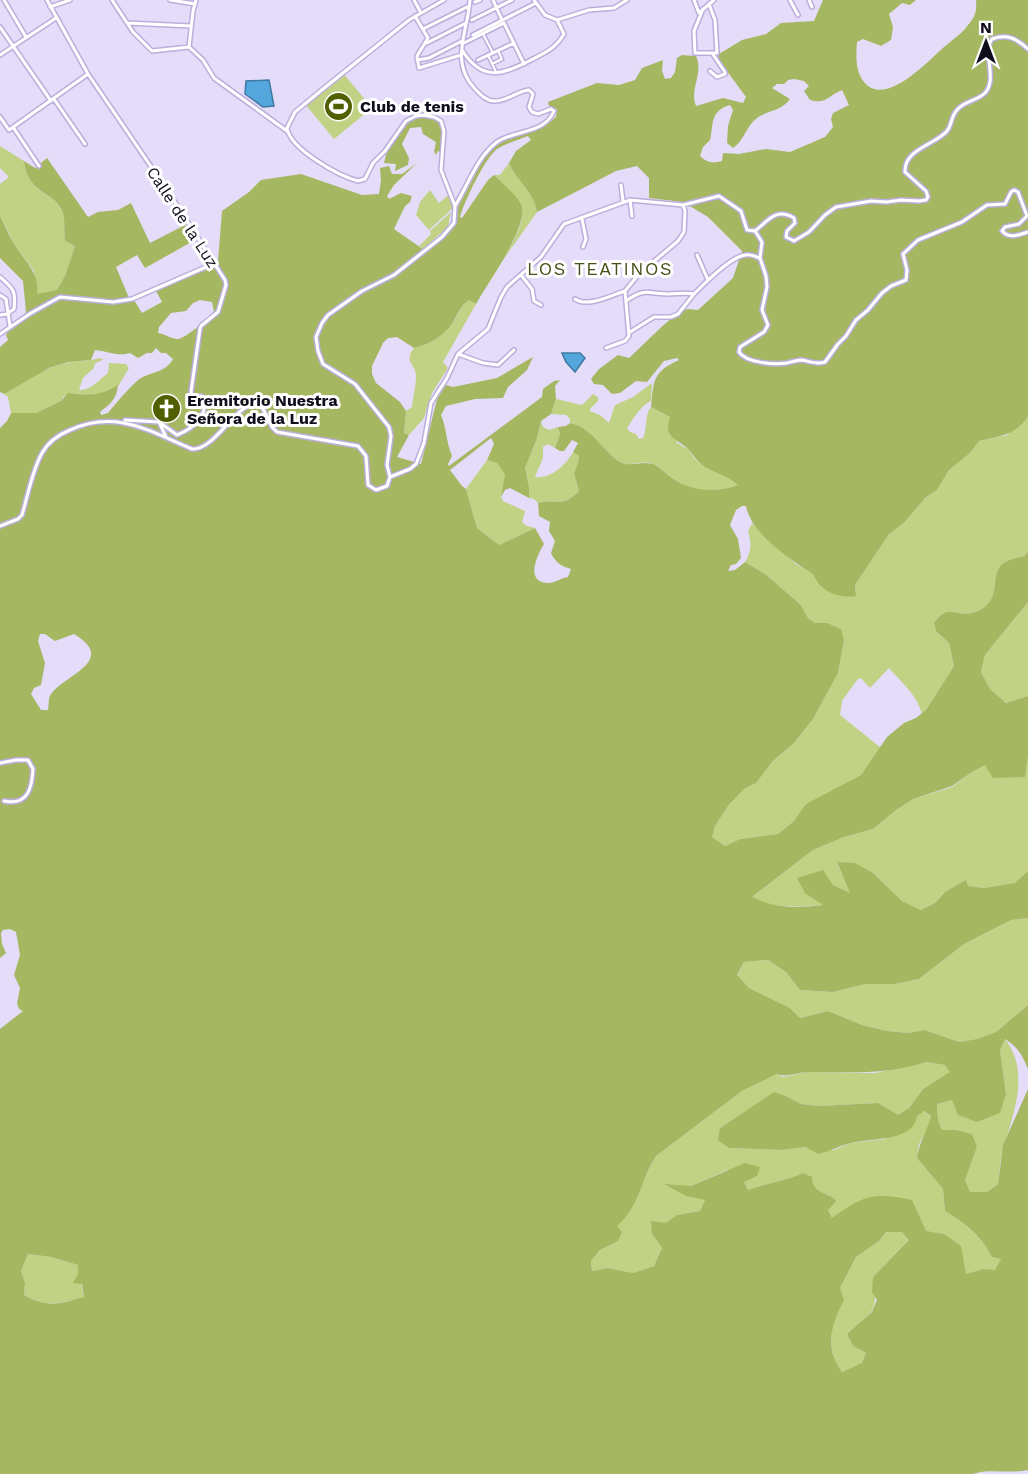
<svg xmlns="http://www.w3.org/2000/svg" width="1028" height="1474" font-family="'Work Sans',sans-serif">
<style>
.green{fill:#c1d285}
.forest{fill:#a5b761;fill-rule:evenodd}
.water{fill:#53a7dd;stroke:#4079a3;stroke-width:1.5}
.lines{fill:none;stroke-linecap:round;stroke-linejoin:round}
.pedestrian-casing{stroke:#bcaedc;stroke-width:5}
.minor-casing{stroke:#bcaedc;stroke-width:6}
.pedestrian{stroke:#fff;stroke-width:2}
.minor{stroke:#fff;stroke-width:3}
.labels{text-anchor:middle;stroke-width:6;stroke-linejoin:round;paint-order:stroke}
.poi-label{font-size:16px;font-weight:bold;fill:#120d1d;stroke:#fff;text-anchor:start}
.street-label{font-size:16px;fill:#120d1d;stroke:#fff}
.neighbourhood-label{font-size:18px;letter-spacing:1.5px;fill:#465118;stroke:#fff}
</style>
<rect width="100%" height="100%" fill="#e4dcf9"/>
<path class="green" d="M343,73L372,108L334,139L305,104Z
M0,146L24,161C28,196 55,191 63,213C65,221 64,232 65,241L75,246L65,276L57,290L36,295L34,271L14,244L0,216V184L9,177L0,168Z
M509,163C517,182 534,191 537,212L491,277C501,262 531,221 520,204C513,193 503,184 494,175H500Z
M430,190L439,203L451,193L455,206L429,230L416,215L420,202Z
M451,212L448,227L423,249L419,246L431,234L430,231Z
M469,299L476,304L443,362L448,368L432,393L424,418L409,435L404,433L406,411L412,407C413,397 416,386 416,376C416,364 403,363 414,348C428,345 444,336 452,324C457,316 461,306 469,299Z
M99,358L103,359L101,361L95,363L94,368L83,378L79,390C90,391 100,379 108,373L109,363L126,364L129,368C125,374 122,380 119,385C108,400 80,395 64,396L61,401L36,413H11L8,397L4,394C23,382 44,368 66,363C77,360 88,362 99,358Z
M652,383L651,401C642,404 633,419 627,428L630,432L636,434L639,439L643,438C648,427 644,416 651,407L670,417L677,443L688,449L695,459L707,468L726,475L739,485C716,493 692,493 672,478C666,474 660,466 653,464C641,459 628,469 617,460C601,448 591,427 570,423V419L566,415L551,414L556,399L582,405L593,394L598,397V401L590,409V411L600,415L609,423L615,405L633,397Z
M1028,403V551L1025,556C1020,558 1012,558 1007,561C985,571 1007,601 975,612C956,619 949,601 934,623L936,631L949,643L954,666L926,710L922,714C917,695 902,683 889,668L870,688L861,678L857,680L842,701L840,715L881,748L861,775L807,804L794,821L778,834L740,839L725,846L712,837L715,826L728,806L744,789L756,783L773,761L794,743L813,719L838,673L844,640L827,623H815L808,618L801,605L765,574L745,562C751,552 752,543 748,532L752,523L796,564L856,596L855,585L889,534L904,523L925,498L937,490L949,470L970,453L979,441L1007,435L1028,416Z
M541,421L543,427L549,430L558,427L560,434L555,448L548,444L543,447V458L535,477C551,479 566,465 573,452L579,456L578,463L574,473L579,491C561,509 558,498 538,503L534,499L529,498V487L525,468L537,438Z
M487,460L497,463L506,474L501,497L503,501L525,511L522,522L527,526L535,528L499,545L477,528L466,489Z
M1028,602V696L1006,703L990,689L981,672L985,655Z
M1028,755V871L1016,883L984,888L968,886L966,881L945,892L935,903L921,910L902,901L873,873L837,863L851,894L833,885L824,905C795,907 778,909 751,898L813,850L844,837L873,829L896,810L913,799L952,787L969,774L985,765Z
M1028,918V1005L996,1032L977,1039L959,1042L925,1030L908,1033L887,1031L862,1025L828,1011L800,1018L790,1008L749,988L737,976L744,962L768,960L786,972L800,990L833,992L865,984H895L919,979L964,944L1011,920Z
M1005,1039C1028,1069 1017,1105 1005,1142C1000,1155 1000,1171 998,1184L987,1192H970L965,1180L977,1147L956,1130H942L938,1120L937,1104L952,1100L1006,1094L1000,1050Z
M926,1062L945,1065L951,1072L923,1089L909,1108L897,1116L878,1103L819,1106L801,1104L788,1097L735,1118L720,1128L729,1148L780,1150L806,1147L834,1150L850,1143L885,1139L923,1111L931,1116L927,1130L919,1144L917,1158L943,1189L945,1211C967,1225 980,1234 992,1257L1001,1259L995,1271L983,1269L966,1274L944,1234L832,1218L828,1210L830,1195L817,1191L803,1173C786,1181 766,1183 748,1190L744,1182L727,1170L691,1186L686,1196L706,1199L700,1211L677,1215L652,1234L662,1248L654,1266L633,1273L608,1268L592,1271L591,1261L600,1250L618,1241L616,1226C635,1211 643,1177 656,1156L742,1091L777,1074L783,1077L807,1072L875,1073Z
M902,1231L909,1240L873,1277C879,1313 873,1311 847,1334L853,1346L866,1353L862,1364L842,1372L834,1362L831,1343L832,1325L837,1313L840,1288L856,1257L879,1241L886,1232Z
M28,1254L51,1257L78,1265L84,1298C59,1303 47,1308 24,1295L25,1283L21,1271Z"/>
<path class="forest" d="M823,0H916L910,5L902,3L889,14L893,27L891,40L881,46L863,39L857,42C856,55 855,71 864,82C885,108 927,62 944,47C952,40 962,34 968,25C975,17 977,11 976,0H1028V416C1016,435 1000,436 979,441L970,453L949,470L937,490L925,498L904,523L889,534L855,585L856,596C845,598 830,595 821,586C816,582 816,576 810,572C787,557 751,533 746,506H742L736,510L730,525L738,539L741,558L736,564L731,565L728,571L735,570L745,562L765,574L801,605L808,618L815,623H827L841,629L844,640L838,673L813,719L794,743L773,761L756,783L744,789L728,806L715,826L712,837L725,846L740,839L778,834L794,821L806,804L861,775L887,737L904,723L916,718L926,710L954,666L949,643L936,631L934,623C949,601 956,619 975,612C1007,601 985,571 1007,561C1012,558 1019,558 1025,556L1028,551V602L985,655L981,672L990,689L1006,703L1028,696V755L1025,777L993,778L985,765L969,774L952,786L913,799L896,810L873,829L844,837L813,850L752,897C778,909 795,908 823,905L805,893L797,878L823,870L833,885L850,893L837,862L855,863L873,873L902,901L921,910L935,903L945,892L966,880L968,886L984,888L1015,883L1028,871V918L1011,920L964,944L919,979L895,984H865L833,992L800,990L786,972L768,960L744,962L737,975L749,988L790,1008L800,1018L828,1011L862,1025L887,1031L908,1033L925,1030L959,1042L977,1039L996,1032L1028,1005V1069C1022,1055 1018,1047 1005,1039L1000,1050L1006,1094L1000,1113L977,1122L958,1115L952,1100L937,1104L938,1120L942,1130H956L972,1134L977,1147L965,1180L970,1192H987L998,1184L1003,1145L1028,1089V1470C1008,1474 988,1468 973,1474H0V1029L23,1011L19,1009L17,1003L20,988L14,975L20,955L16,932L10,929L3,930L1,933L2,944L6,953L0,958V428L7,421L11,413H36L61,401L68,393C88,396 101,396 118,385C117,399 110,404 100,412L101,415L108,413C117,402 127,390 137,381C149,371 165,374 173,359L166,353H161L156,348L152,353H147L138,358L130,353C119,357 107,351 95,350L91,360L68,362L49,368L4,394L0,392V347L8,340L6,335L7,333L26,312L23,281L0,258V216C4,224 8,234 13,242C24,261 40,272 37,294L57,290L65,276L75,246L65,241C64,232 65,221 63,213C56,191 28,196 24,161L35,168L47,158L88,217L98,212L118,210L131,203L150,243L185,225L195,240L145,268L137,255L116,267L129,298L134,300L142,313L162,302L156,291L218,261L222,211L249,192L261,180L301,174L362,195L379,194L381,180L380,168L389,166L392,174H402L417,163L394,185L387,196L389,199L401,193L412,196L410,202L405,206L394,229L427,252L450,232L457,222L458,207L483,160L492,148L505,139L542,128L556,117L557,109L549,106L548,102L597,83L619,85L635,80L642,68L663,60L662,71L665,79L671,78L675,72L677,58L682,55L696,56C704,73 689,90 696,106L723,98L743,103L746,97L718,59L719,54L742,40L766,34L781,23L814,21ZM794,79L804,81L809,86L804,91L810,100C826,105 829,95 842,90L849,105L833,113L831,119L833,127L825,137L790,152L766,149L739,154L723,153L722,161C712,164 706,162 700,156L703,147L710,140C714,125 709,111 730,105L733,110L728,126L727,143L733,148C744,141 746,126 757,118C768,110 782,111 790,99L772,88L777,84H784L788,80ZM528,136L531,140L516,151L509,163C517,182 534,191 537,212L616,171L637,166L649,178V198L683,202L708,217L742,251L733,278L698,310C694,310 691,309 688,309C674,311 642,347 629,358L618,355L599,369L591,379L594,384L603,385L612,394L620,393L636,381L647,382L664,361L677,358L679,360C652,372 654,381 651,407L670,417C663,439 677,438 689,450C694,456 698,462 705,467C717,474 727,475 738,485C716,493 692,492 672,478C666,474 659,466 653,464C640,460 628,469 617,460C601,448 591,427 570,423L566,426L558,427L560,434L555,448L560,451H564L572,440L578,443L573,452L579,456L578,463L574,473L579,491C561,509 558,498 538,503L539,516L550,522L549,531L555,541L551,553C556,563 561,566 571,569L568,577C562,578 554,583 549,583C524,583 537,555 544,544L535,528L499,545L477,528L466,489L462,486L450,470L491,438L494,444L487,460L497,463L505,474L501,497L505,490L510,488L529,498V487L525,468L537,438L541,421L551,414L556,399L555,386L560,380L554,381L543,389L542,397L449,466L448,464L452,456C446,442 447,429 441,415L446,406L475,399L503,398L508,387L527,370L533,357L497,378L453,387L446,385L437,399L421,464L397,457L409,435L404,433L406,411L400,402L376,383L372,374V366L383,343L388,338L397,337L414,348C428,345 444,336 452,324C457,315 461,305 469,300L476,304C487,284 527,229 522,207C519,197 502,183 494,175L488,180L462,218L460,217C464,202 485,158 497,149C507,143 518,140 528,136ZM200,300L212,302L214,312C210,318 184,339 178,339C171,339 165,334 158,333L159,327L171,313L186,311L193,303ZM40,634H45L55,641L74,634C120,662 60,676 50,696C48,700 49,706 48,710H41L31,694L34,688L41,685L45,663L38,641ZM926,1062L945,1065L950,1072L923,1089L909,1108L898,1115L878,1103L819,1106L801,1104L788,1097L774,1092L720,1128L718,1140L729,1148L780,1150L806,1147L818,1154C830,1151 840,1146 850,1143C870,1138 914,1142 917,1116L924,1111L931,1116C927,1131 919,1143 917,1158L943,1189L945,1211C967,1225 980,1234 992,1257L1001,1259L995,1270L983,1269L966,1274L961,1246L944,1234L926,1231L912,1200C873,1192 864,1195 832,1218L828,1210L836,1201C826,1189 813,1196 812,1177L803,1173C786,1181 766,1183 748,1190L744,1182L757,1176L760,1167L745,1163L691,1186L664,1184L686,1196L705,1200L700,1211L677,1215L666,1223L651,1221L652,1234L662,1248L654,1266L633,1273L608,1268L592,1271L591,1261L600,1250L618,1241L622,1232L617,1226C640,1206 640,1181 656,1156L742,1091L777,1074C787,1078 798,1072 809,1072C850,1072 887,1075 926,1062ZM886,1232H902L909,1240L873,1277L872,1292L877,1300L872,1312L847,1334L853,1346L866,1353L862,1363L842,1372C824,1349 831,1324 844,1300L840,1288L856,1257L879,1241ZM28,1254L51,1257L78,1265V1274L73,1283L82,1284L84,1297C59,1304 48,1308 24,1295L25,1283L21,1271Z
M422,116L440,121L443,131L440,152L437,151V155L434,152L436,142L423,134L421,127L410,128L402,144L409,158L408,165L395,171L396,164L384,163C388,144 401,120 422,116Z"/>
<path class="water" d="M269,80L274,106L263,107L245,94L246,81Z
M562,353H580L585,358L575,372L566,362Z"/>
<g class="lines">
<defs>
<path id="pedestrian" d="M483,34L493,53
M488,55L496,72
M492,64L502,59L498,51"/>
<path id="minor" d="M4,0L26,37
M47,0L88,74L171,196L225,280L226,285L218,312L201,326L200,329L191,392L193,397L201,396L205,399C206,418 194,428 177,435L159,422L125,420
M112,0L133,32L152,51L189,47
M170,0L195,4
M414,0L420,11
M493,0L502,20
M534,0L545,15L557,20L589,10L614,8L627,0
M694,0L699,13L714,0
M790,0L798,15
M809,0L812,7
M475,2L480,0
M50,7L70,0
M703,9L694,31L695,53H717L715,20L709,4
M415,16L428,38L417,56L419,68L461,55
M472,20L512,0
M127,23L191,26
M0,27L51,101
M423,29L469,6
M473,35L536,3
M427,43L466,23
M462,44L504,23L524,64
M189,47L203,60L214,78L287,131
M189,47L193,11L196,0
M462,50C482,82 502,75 531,60C545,53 556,48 564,34L557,20
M0,55L56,18
M417,60L429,58L462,41
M478,60L514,43
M710,71L717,77L725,74V72L712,53
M54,99L85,144
M0,117L9,130L88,74
M13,127L39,166
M621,185L623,201
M630,200L632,216
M455,206C468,185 477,157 497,142C514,130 545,134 554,111L551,109L538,114L532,112L529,107L533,94L529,90C517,91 506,102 494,101C486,101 480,94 475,89C449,62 468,31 470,0
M582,219L586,239L583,247
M755,231C768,221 776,207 794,218L795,223L787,231L786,237L794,241L809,232L825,215L836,207L871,201L887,202L901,200L919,201L926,200L928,197L926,191L905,172C904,149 935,145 947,131C952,125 951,116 957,110C964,101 977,101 985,93C998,79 982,53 992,39C1007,33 1017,39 1028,49
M697,255L708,280
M521,275L532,289L534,301L541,305
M0,277C14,289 16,291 14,309L7,314
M0,295L6,299L10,326
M575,299C588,308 612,295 625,291
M626,301C646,287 648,294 669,294C678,294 685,292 694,294C705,283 730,257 745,255C750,254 755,256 759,258
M0,315L7,314
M630,332L654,317H671L678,314L694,294
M0,334L31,313L60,297L113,302L132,299L213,264
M606,348L625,341L629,336L625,291L639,274L678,241L684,232L685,211L683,205
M458,354L483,363L498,365L514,350
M160,424L166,437
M390,477L410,469L416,464L424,443L431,403L447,378L458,354L488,329L501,297L507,287L541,257L564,224L630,200L683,205L719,196L741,211L747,230L755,231L762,242L760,258L766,276L767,287L762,310L768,325L764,332L740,347L739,352C746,363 775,365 787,363C792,362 797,360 801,360C810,361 816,365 825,362L838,344L846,336L856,320L868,310L882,293L891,286L906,280L907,270L903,254L918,240L962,222L987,205L1005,204L1011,192L1014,190L1018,192L1027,216L1019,224L1005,227L1002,231C1009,239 1019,235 1028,232
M0,526L18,519L22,515C28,495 32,471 42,453C48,442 58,435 70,430C116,409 149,431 192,449C214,450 232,410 254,403L262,407L272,427L277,432L358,446L366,456L368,485L376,490L387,486L390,477L387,465L391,436L389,427L355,384L323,364L318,351L316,337L322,323L328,315L362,291L394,275L442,237L454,223L455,206L441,170L444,131L441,121L434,117L423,115L416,116L406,121L385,151L373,163L365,179L358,181C339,176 290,149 287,128L295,112L323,89L409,20L444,0
M0,763L16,760H28L33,769C32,788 28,806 4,801"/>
</defs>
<use href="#pedestrian" class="pedestrian-casing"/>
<use href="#minor" class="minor-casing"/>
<use href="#pedestrian" class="pedestrian"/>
<use href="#minor" class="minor"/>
</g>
<defs>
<symbol id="stadium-disc" viewBox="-11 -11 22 22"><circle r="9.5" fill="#515f00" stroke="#fff"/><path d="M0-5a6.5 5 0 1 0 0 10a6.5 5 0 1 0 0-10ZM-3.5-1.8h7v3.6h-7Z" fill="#fff"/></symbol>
<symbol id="church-disc" viewBox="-11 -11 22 22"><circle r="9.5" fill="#515f00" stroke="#fff"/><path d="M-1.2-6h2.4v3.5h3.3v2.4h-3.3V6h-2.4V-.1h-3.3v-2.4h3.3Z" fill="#fff"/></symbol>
</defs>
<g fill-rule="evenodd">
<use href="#stadium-disc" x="322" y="90" width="33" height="33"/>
<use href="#church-disc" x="150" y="392" width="33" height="33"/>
</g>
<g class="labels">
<g class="poi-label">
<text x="360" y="112">Club de tenis</text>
<text x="187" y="406">Eremitorio Nuestra<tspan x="187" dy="18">Señora de la Luz</tspan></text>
</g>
<g class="street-label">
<text transform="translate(183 217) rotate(57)" y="6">Calle de la Luz</text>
</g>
<g class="neighbourhood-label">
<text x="600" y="275">LOS TEATINOS</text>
</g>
</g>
<g transform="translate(986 42)" stroke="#ffffff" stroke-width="4.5" paint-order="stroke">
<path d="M0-4.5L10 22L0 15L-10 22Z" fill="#120d1d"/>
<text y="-9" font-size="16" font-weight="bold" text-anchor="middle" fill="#120d1d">N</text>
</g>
</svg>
